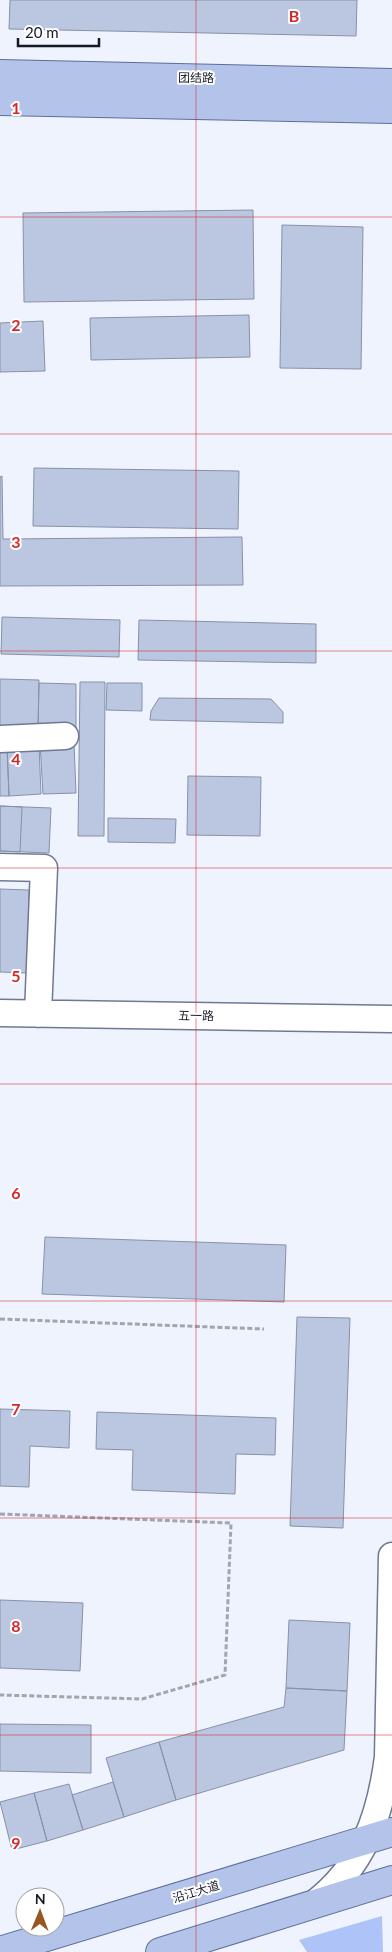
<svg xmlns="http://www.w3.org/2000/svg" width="392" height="1952" font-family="Lato,'Noto Sans SC',sans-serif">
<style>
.green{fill:#aec4f8}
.building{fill:#bbc6e0;stroke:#8791a9}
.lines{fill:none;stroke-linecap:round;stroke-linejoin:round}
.minor-casing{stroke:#6f7991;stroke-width:29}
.major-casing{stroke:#5c6e9a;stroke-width:30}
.path{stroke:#a1a5af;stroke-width:3;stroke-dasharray:5 2.5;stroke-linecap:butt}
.minor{stroke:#fff;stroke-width:26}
.major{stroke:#b4c3e9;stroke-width:28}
.grid{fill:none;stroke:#d62828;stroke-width:1;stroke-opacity:0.55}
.labels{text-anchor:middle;stroke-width:4;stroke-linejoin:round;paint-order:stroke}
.street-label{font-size:12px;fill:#151922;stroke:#fff}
.grid-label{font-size:16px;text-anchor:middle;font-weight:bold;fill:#d62828;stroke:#fff;stroke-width:4;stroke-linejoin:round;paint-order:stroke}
</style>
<rect width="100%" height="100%" fill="#eff3fe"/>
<path class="green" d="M382,1916L383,1952H307L299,1940Z"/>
<path class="building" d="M10,0H357L356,36L9,29Z
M253,210L254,299L24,302L23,213Z
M282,225L363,227L361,369L280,368Z
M249,315L250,357L91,360L90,318Z
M43,321L45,371L0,372V323Z
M34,468L239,471L238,529L33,526Z
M2,476L3,539L242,537L243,585L0,586V477Z
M2,617L120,620L119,657L1,654Z
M139,620L316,624V663L138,660Z
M0,679L39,680L38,731L0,730Z
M80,682H105L104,836H78Z
M39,683L76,684V731H38Z
M107,683H142V711L106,710Z
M159,698L271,699L283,712V723L150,720L151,711Z
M74,742L76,793L43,794L40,743Z
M39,745L41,794L9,796L7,746Z
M7,746L9,796H0V747Z
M188,776L261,777L260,836L187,835Z
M0,806L51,808L49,853L0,851Z
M0,806L22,807L20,852L0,851Z
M108,818L176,819L175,843L108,842Z
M0,889L29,890L27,973L0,972Z
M45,1237L286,1245L284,1302L42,1294Z
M297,1317L350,1318L343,1528L290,1526Z
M0,1409L70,1411L69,1448L30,1446L29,1487L0,1486Z
M97,1412L276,1418L275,1455L236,1454L235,1494L132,1490L133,1450L96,1449Z
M0,1600L83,1603L80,1671L0,1668Z
M289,1620L350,1623L347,1691L286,1688Z
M286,1688L347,1691L344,1750L176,1800L159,1742L284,1707Z
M0,1724L91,1725V1773L0,1771Z
M159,1742L176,1800L124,1817L106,1758Z
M113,1782L124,1817L83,1830L72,1795Z
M69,1784L83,1830L47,1841L34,1793Z
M34,1793L47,1841L12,1850L0,1802Z"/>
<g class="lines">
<defs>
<path id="minor" d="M0,739L65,736
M0,867L44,868L38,1014
M0,1013L392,1019
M314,1904C363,1866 380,1818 388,1757L392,1556"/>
<path id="major" d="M0,74L392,83
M0,101L392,109
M0,1951L392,1832
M160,1952L392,1880"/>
</defs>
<use href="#minor" class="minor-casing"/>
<use href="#major" class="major-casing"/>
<path class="path" d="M0,1319L264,1329
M0,1514L231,1523L225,1675L142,1699L0,1695"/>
<use href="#minor" class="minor"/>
<use href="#major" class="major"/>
</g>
<path class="grid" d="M196,0V1952M0,217H392M0,434H392M0,651H392M0,868H392M0,1084H392M0,1301H392M0,1518H392M0,1735H392"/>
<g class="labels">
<g class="street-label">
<text transform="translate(196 78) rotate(1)" y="4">团结路</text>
<text transform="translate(196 1016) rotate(1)" y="4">五一路</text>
<text transform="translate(196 1892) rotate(-17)" y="4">沿江大道</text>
</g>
</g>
<g class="grid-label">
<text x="294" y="22">B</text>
<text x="16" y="114">1</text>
<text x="16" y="331">2</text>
<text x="16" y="548">3</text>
<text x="16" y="765">4</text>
<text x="16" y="982">5</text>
<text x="16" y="1199">6</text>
<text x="16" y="1415">7</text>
<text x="16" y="1632">8</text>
<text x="16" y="1849">9</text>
</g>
<g transform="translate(40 1912) rotate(1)"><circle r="24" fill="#ffffff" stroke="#a1a3a7"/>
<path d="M0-4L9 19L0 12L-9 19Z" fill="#96561f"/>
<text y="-8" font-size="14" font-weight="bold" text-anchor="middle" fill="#151922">N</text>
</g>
<path d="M18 38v8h81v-8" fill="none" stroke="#151922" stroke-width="2.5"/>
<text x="25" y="38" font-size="15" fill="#151922" stroke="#ffffff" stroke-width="4" paint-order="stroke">20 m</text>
</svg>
